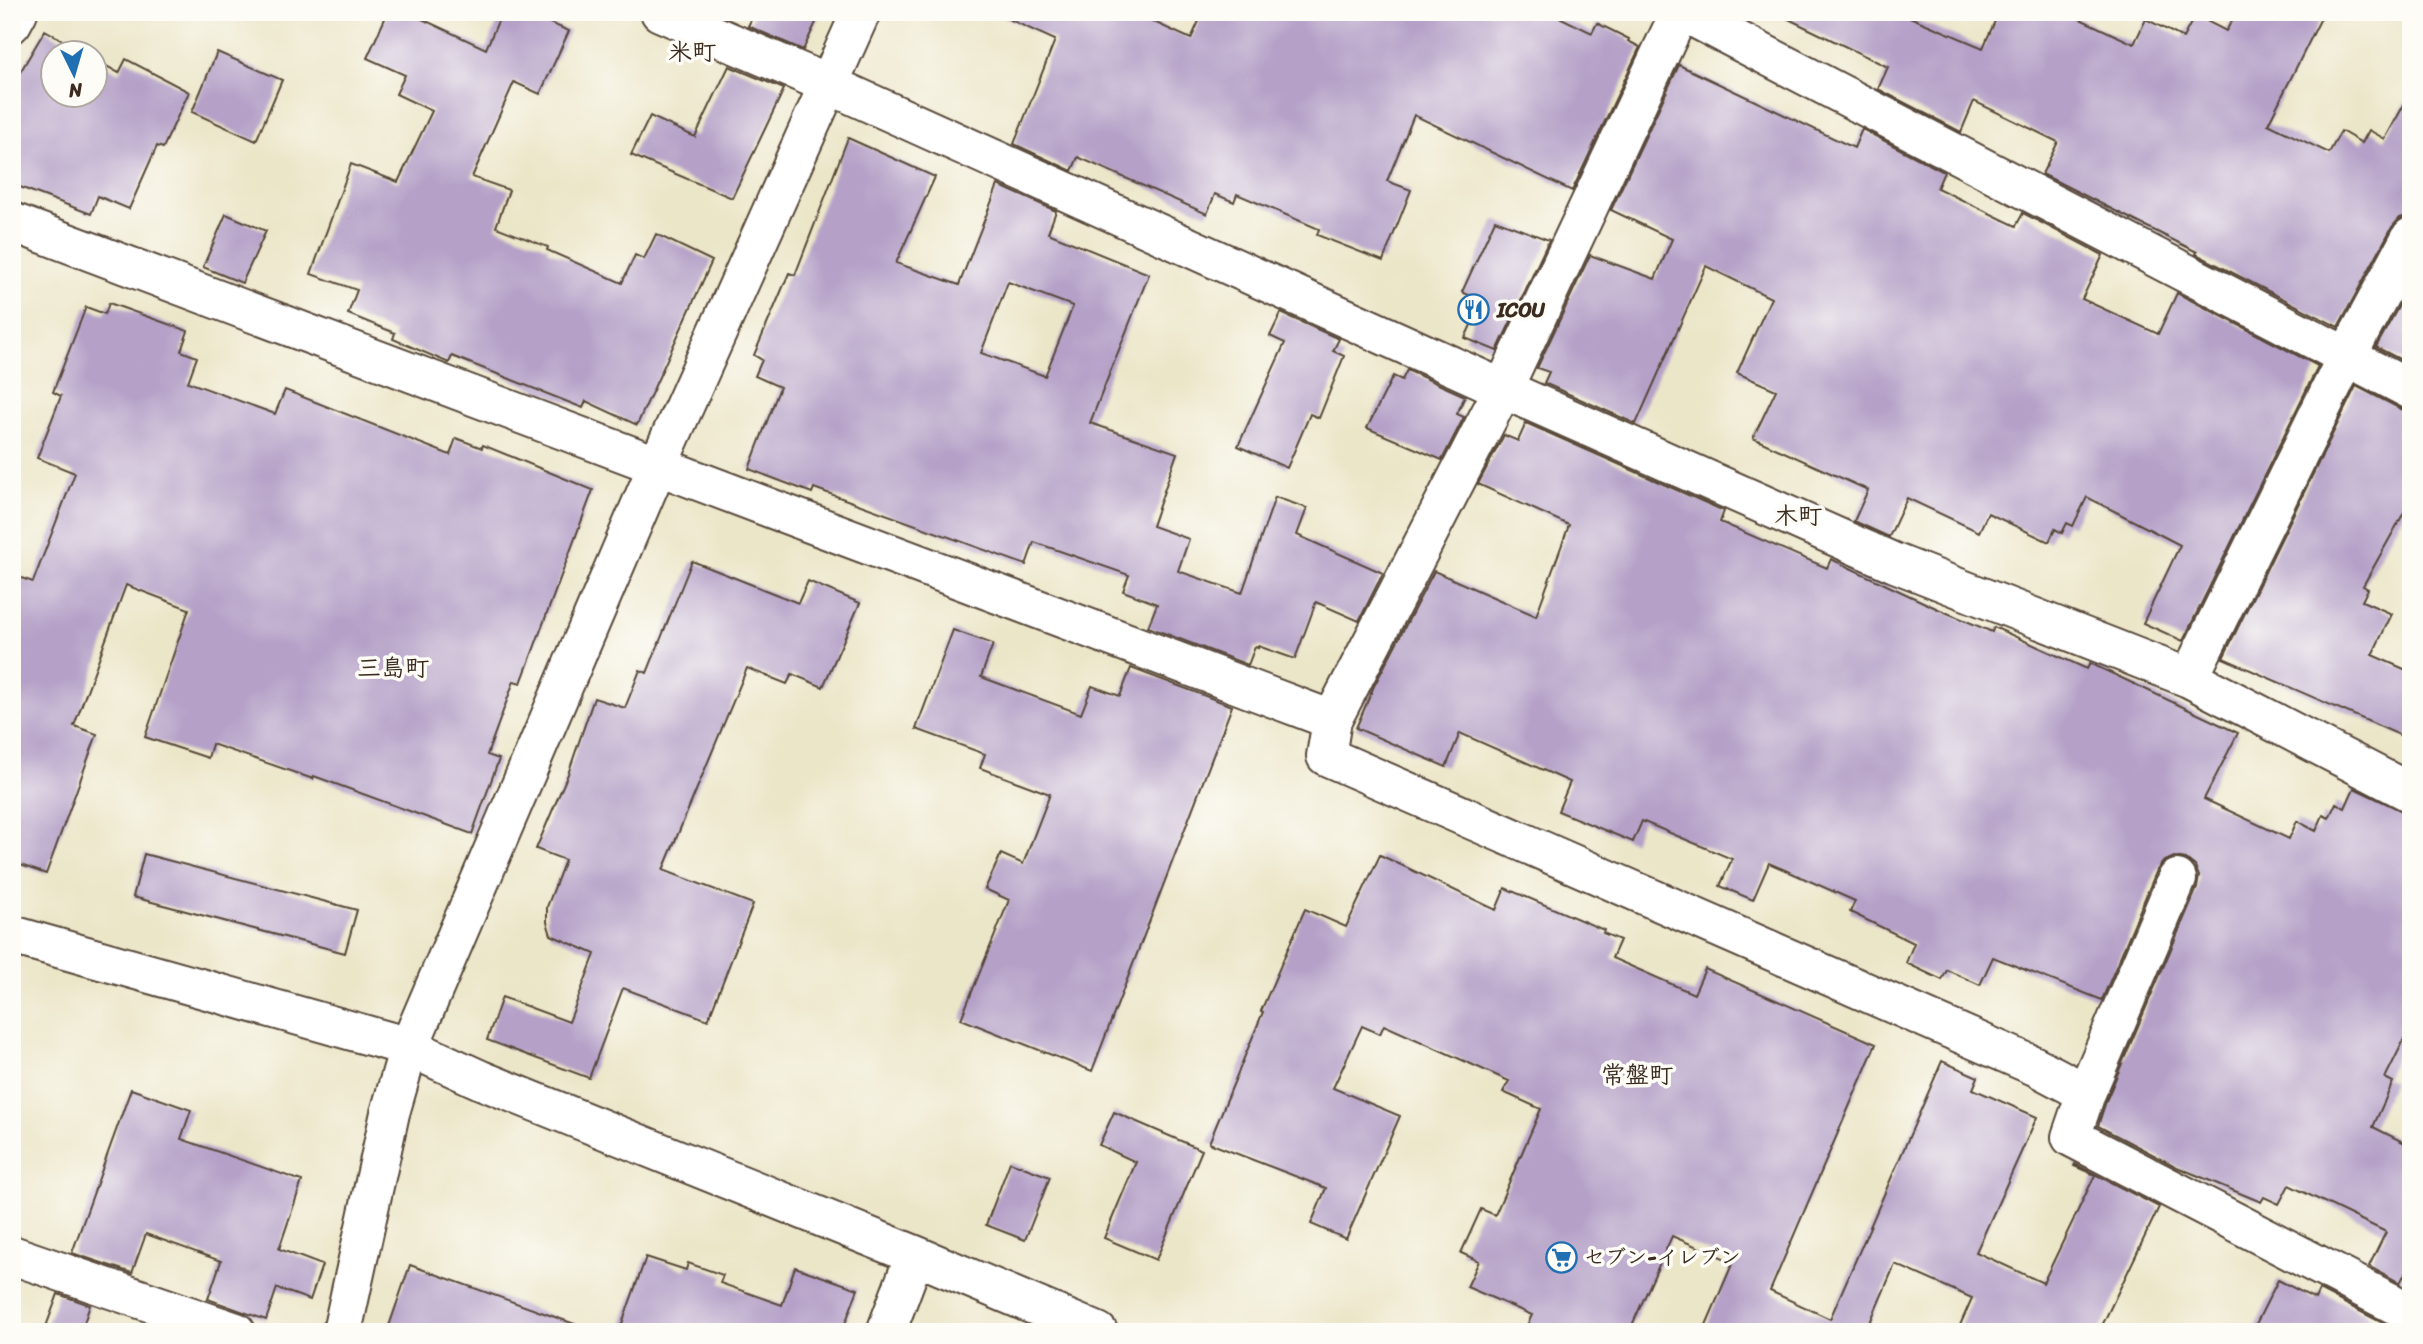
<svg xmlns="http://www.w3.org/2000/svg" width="2423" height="1344" font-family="Sriracha,'Klee One',sans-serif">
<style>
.building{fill:#b5a1c8;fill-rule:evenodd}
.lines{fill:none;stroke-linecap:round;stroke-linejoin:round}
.minor-casing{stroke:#564638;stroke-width:42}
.minor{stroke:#fff;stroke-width:38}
.labels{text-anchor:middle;stroke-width:7;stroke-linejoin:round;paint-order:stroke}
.poi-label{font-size:21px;font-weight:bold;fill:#3b2a1e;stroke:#fdfcf7;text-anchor:start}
.quarter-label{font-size:24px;font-weight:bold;fill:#3b2a1e;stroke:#fdfcf7}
</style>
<rect width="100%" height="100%" fill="#fdfcf7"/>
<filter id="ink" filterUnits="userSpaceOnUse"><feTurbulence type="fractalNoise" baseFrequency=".0143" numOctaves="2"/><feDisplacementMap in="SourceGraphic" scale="14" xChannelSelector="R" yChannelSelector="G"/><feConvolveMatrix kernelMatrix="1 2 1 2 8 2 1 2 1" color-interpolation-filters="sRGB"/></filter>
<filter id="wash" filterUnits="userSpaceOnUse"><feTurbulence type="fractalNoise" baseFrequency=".00686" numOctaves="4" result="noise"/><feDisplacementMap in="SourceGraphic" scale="28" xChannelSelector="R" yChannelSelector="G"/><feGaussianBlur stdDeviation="1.57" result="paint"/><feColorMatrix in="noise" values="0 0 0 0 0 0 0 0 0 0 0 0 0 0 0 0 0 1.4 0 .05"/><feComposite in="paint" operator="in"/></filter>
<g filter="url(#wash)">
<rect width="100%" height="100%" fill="#ece6c9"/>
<g id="blocks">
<path class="building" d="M388,12H407L486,49L502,12H524L569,31L540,94L514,82L472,177L509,190L496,227L548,247L547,250L622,283L635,255L644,259L656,234L712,261L637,425L586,401L583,408L452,356L449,363L393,339L395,333L348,314L357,290L311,274L351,164L398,182L432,111L396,94L405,75L367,58Z
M755,12H821L803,50L748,26Z
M993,12H1132L1191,39L1203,12H1549L1592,33L1597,23L1629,39L1628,41L1640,47L1572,191L1414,115L1387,181L1411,190L1383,261L1317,235L1319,229L1237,194L1234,202L1215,194L1207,214L1078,157L1072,171L1014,144L1055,40Z
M1774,12H1898L1983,48L1999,12H2065L2134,44L2146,19L2183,38L2195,15L2226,31L2237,12H2324L2268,124L2329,153L2341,131L2362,143L2369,130L2385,139L2411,92V215L2400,218L2392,227L2338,327L2196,254L2197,252L2042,174L2058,142L1974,101L1961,132L1878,89L1888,67Z
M45,30L83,52H52V94H94V59L119,73L126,59L189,92L163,148L157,146L129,209L98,196L91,214L12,184V86Z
M217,52L282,80L256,141L192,112Z
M1679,65L1854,148L1862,129L1944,172L1937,188L2016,226L2023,213L2103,255L2082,299L2158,334L2177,293L2318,366L2183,641L2143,623L2180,545L2087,497L2073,526L2067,523L2062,533L2055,529L2049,542L1988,513L1979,532L1907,498L1889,537L1854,521L1868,490L1753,438L1776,390L1737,373L1771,298L1706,266L1636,424L1544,383L1549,372L1537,368L1590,255L1655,279L1672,239L1611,210Z
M729,66L784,89L732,198L631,155L650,116L695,137Z
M848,138L935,177L896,263L959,285L998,185L1056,211L1048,233L1149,274L1090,423L1177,453L1152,526L1189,539L1178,571L1242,593L1275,497L1307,508L1297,535L1383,573L1359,621L1316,602L1295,659L1258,646V648L1255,647L1248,665L1148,627L1157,604L1123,591L1129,575L1034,542L1026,565L814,488L812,493L749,469L780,387L755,376L762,360L754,355L789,273L795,275ZM1008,282L1073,306L1045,376L981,353Z
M226,214L266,231L242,283L203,267Z
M1495,220L1549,240L1497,351L1465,338L1482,301L1462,292Z
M2411,284V365L2376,347Z
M109,303L188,331L181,351L197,357L188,382L275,414L285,390L450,455L456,438L482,448L483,445L593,490L521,683L514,681L487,755L499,759L472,834L314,776L313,779L212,744L208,758L145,737L189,609L126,585L74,726L97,734L46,874L12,862V575L33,582L75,473L37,458L61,396L53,392L86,307L105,314Z
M1281,313L1339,339L1333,351L1344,356L1319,418L1310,414L1287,468L1238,446L1285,343L1270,336Z
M1407,370L1465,396L1457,414L1464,417L1442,460L1367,428L1393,376L1402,380Z
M2356,386L2401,409L2411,412V500L2363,586L2368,589L2362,601L2392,614L2372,655L2411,672V740L2223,658Z
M1526,423L1724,511L1720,522L1827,568L1831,559L1938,609L1992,632L1994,627L2087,669L2090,663L2238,733L2204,799L2289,839L2297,821L2316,831L2323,815L2329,818L2336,803L2345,808L2354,788L2411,815V1026L2385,1078L2393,1082L2373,1127L2411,1146V1262L2400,1283L2369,1266L2386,1232L2289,1185L2279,1204L2264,1197L2261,1202L2177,1167L2098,1126L2106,1101L2197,888L2199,876L2195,866L2186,859L2174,857L2163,862L2157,870L2102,1000L1993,957L1980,985L1947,970L1942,980L1906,963L1914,943L1850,912L1855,901L1769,863L1753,900L1720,886L1732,859L1642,821L1633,842L1558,811L1570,782L1460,733L1446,767L1356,728L1374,686L1434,571L1536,616L1569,525L1478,484L1504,435L1518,441Z
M692,561L798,603L808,581L860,603L823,687L792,674L787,684L747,668L663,870L753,904L708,1020L623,988L589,1078L487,1040L502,997L569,1022L595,954L551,935L547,922V907L565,860L536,849L568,774L594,698L625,708L640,670L647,673Z
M953,630L993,644L981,677L1081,714L1092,686L1120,696L1131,668L1232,706L1092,1071L961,1019L1009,900L985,889L1001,854L1023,864L1050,794L980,768L985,754L916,729Z
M144,854L357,910L345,953L133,897Z
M1380,855L1496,910L1505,888L1604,930L1603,933L1620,940L1612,958L1694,994L1705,969L1876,1044L1770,1291L1830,1319L1942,1061L1978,1077L1973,1089L2037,1117L1976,1252L2043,1283L2095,1175L2074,1166L2075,1164L2159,1207L2099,1332H1957L1972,1298L1895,1264L1866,1332H1703L1733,1262L1672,1236L1629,1332H1524L1532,1315L1467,1287L1479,1261L1461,1253L1481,1209L1495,1215L1541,1109L1503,1092L1509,1081L1384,1025L1380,1034L1362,1026L1333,1088L1400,1116L1346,1239L1311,1224L1326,1188L1209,1143L1263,1012L1261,1011L1305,909L1346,927Z
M131,1089L191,1110L181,1139L302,1181L279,1249L322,1265L310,1300L277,1288L266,1320L208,1299L221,1261L146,1234L132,1273L72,1253Z
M1114,1112L1202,1150L1156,1260L1104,1238L1136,1162L1099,1145Z
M1010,1162L1050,1177L1025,1240L986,1225Z
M646,1257L686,1270L688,1263L723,1275L720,1283L782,1305L795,1267L858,1289L842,1332H619Z
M410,1265L580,1326L579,1332H387Z
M2278,1280L2315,1299L2319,1290L2400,1332H2252Z
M58,1294L90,1305L81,1332H44Z"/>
</g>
</g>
<g filter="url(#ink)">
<use href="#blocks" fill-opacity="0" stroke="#564638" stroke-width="2"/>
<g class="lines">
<defs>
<path id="minor" d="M660,12L830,85L1503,389L1895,563L2189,678L2411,793
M1680,12L1503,389L1332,720L1326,756L2035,1066L2086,1093
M1683,12L2411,390
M12,23L18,12
M12,222L1332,720
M2189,678L2346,358L2411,237
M2177,879L2086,1093L2071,1137L2411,1313
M12,935L409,1047L481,1080L915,1255L1098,1332
M12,1255L236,1332
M342,1332L390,1113L409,1047L657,467L861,12
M886,1332L915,1255"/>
</defs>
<use href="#minor" class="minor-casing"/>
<use href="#minor" class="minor"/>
</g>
</g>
<defs>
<symbol id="restaurant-ring" viewBox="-11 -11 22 22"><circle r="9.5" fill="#fdfcf7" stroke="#1f6fb2" stroke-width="1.5"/><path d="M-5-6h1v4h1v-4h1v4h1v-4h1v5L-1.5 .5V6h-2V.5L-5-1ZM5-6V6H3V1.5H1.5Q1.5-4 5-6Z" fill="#1f6fb2"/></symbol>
<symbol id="supermarket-ring" viewBox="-11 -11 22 22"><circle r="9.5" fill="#fdfcf7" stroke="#1f6fb2" stroke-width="1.5"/><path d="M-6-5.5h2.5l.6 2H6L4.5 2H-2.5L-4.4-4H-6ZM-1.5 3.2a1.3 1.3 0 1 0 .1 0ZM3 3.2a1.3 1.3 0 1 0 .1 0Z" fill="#1f6fb2"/></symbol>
</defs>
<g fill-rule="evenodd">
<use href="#restaurant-ring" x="1456" y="292" width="35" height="35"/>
<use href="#supermarket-ring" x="1544" y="1240" width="35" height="35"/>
</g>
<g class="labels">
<g class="poi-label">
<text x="1497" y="317">ICOU</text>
<text x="1584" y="1264">セブン-イレブン</text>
</g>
<g class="quarter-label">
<text x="692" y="60">米町</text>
<text x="1798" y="524">木町</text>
<text x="393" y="676">三島町</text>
<text x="1637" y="1083">常盤町</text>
</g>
</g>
<rect width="2423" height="1344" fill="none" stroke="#fdfcf7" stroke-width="42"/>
<g transform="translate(74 74) rotate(175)"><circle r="33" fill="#fdfcf7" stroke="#afa8a0" stroke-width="2"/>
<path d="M0-5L12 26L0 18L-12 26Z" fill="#1f6fb2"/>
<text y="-10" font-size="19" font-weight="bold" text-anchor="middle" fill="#3b2a1e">N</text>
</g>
</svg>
